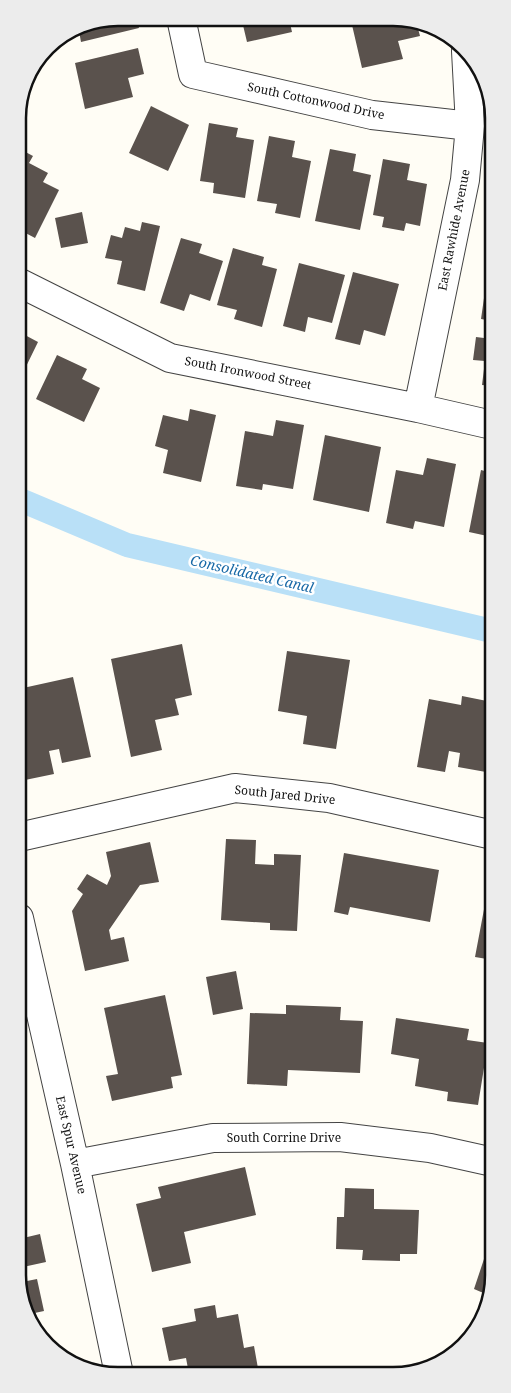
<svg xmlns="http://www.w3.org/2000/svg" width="511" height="1393" font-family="'Noto Serif',serif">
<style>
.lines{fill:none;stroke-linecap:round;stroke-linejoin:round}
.canal{stroke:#b9e0f7;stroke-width:24}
.building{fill:#5a524d}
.minor-casing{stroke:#444;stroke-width:30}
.minor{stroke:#fff;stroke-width:28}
.labels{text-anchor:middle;stroke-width:5;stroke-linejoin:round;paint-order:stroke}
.street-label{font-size:12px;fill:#111;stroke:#fff}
.water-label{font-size:14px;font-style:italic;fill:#1768a6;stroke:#fff}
.rim{fill:none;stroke:#111;stroke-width:2.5}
</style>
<rect width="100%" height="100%" fill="#fffdf5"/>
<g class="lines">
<path class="canal" d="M18,499L127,545L492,631"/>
</g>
<path class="building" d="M118,18H136L139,28L81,42L79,31L67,33L80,25Z
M228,18L289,19L292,32L247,42L242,21L230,24Z
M377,19H413L416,21L420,36L398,41L403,59L362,68L352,25Z
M138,48L144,74L128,78L133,97L85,109L75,63Z
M151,106L189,125L168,171L129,153Z
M209,123L238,128L236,137L254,140L245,198L213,193L214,183L200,181Z
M269,136L295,141L292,157L311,161L300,218L275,213L277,204L257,201Z
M18,148L33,156L29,163L48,173L43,182L59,190L35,238L18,229Z
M330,149L356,154L353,171L371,175L360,230L315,221Z
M383,159L410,164L407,180L427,184L420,226L406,223L404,231L382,227L384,217L373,215Z
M82,212L88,243L61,248L55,218Z
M142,222L160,226L145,291L117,284L122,261L105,258L111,235L122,238L125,227L140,231Z
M181,238L202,244L199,253L223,261L210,301L190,294L184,311L160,303Z
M233,248L264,257L262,265L277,269L262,327L234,319L237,310L217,305Z
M299,263L345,275L332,323L308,317L305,332L283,326Z
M353,272L399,284L385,336L364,330L360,345L335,339Z
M485,291L492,292V321L481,319Z
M18,334L22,336L23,334L38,342L18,383Z
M476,337L492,339V386L482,385L485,361L473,360Z
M57,355L87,369L82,379L100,388L84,422L36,399Z
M190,409L216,415L201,482L163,473L168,450L155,446L163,415L188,421Z
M276,420L304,425L293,489L263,484L262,490L236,486L245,431L273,436Z
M325,435L381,447L369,512L313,500Z
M427,458L456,464L444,527L415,521L413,529L386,523L396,470L423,475Z
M481,470L492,473V537L469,532Z
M182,644L192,695L175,699L179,715L155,720L162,750L131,757L111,659Z
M287,651L350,660L336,749L303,744L307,716L278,711Z
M73,677L91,757L62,763L59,749L49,751L54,774L25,780L19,754V704L26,702L23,688Z
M462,696L492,702V737L486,772L458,767L460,753L449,751L445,772L417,767L429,699L461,705Z
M226,839L256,840L255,864L274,865V854L301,855L297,931L270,930V923L221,920Z
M150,842L159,882L140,885L109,930L111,940L124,937L129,961L85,971L72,911L83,894L77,889L87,874L107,885L111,876L106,852Z
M344,853L439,870L430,922L350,907L348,915L334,912Z
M485,904L493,905V960L475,957Z
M236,971L243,1009L213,1015L206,977Z
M165,995L182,1075L171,1077L173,1088L112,1101L106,1076L118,1074L104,1008Z
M286,1005L341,1007L340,1020L363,1021L360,1073L288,1070L287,1086L247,1084L250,1013L286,1014Z
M396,1018L469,1029L467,1040L488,1043L478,1105L447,1101L448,1092L415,1086L419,1059L391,1054Z
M245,1167L256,1215L184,1232L191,1263L152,1272L136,1204L161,1198L158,1187Z
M345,1188L374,1189V1209L419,1210L417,1254H400V1261L362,1260L363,1250L336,1249L337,1217H344Z
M40,1234L46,1262L23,1267L27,1281L37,1279L44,1311L30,1314L19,1295V1239Z
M491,1238L493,1239V1281L488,1295L474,1289Z
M215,1305L217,1318L238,1314L244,1348L254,1346L259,1374H189L186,1358L169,1361L162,1328L196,1321L194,1309Z"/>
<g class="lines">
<defs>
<path id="minor" d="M181,18L193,74L372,115L470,126
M18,282L170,358L418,408L492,425
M418,408L465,180L470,126L466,51
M19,837L235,788L329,798L493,835
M19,918L75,1164L119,1374
M75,1164L213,1138L340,1137L430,1148L493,1162"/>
</defs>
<use href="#minor" class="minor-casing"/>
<use href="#minor" class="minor"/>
</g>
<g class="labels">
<g class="street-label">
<text transform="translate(316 101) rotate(12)" y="4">South Cottonwood Drive</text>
<text transform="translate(454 230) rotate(-79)" y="4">East Rawhide Avenue</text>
<text transform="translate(248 373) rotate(11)" y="4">South Ironwood Street</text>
<text transform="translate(285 795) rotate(6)" y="4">South Jared Drive</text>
<text x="284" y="1142">South Corrine Drive</text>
<text transform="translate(71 1145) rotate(77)" y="4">East Spur Avenue</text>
</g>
<g class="water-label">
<text transform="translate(252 574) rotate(13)" y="5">Consolidated Canal</text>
</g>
</g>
<path d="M0 0H511V1393H0ZM118 26H393A92 92 0 0 1 485 118V1275A92 92 0 0 1 393 1367H118A92 92 0 0 1 26 1275V118A92 92 0 0 1 118 26Z" fill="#ececec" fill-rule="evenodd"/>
<path class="rim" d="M118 26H393A92 92 0 0 1 485 118V1275A92 92 0 0 1 393 1367H118A92 92 0 0 1 26 1275V118A92 92 0 0 1 118 26Z"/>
</svg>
